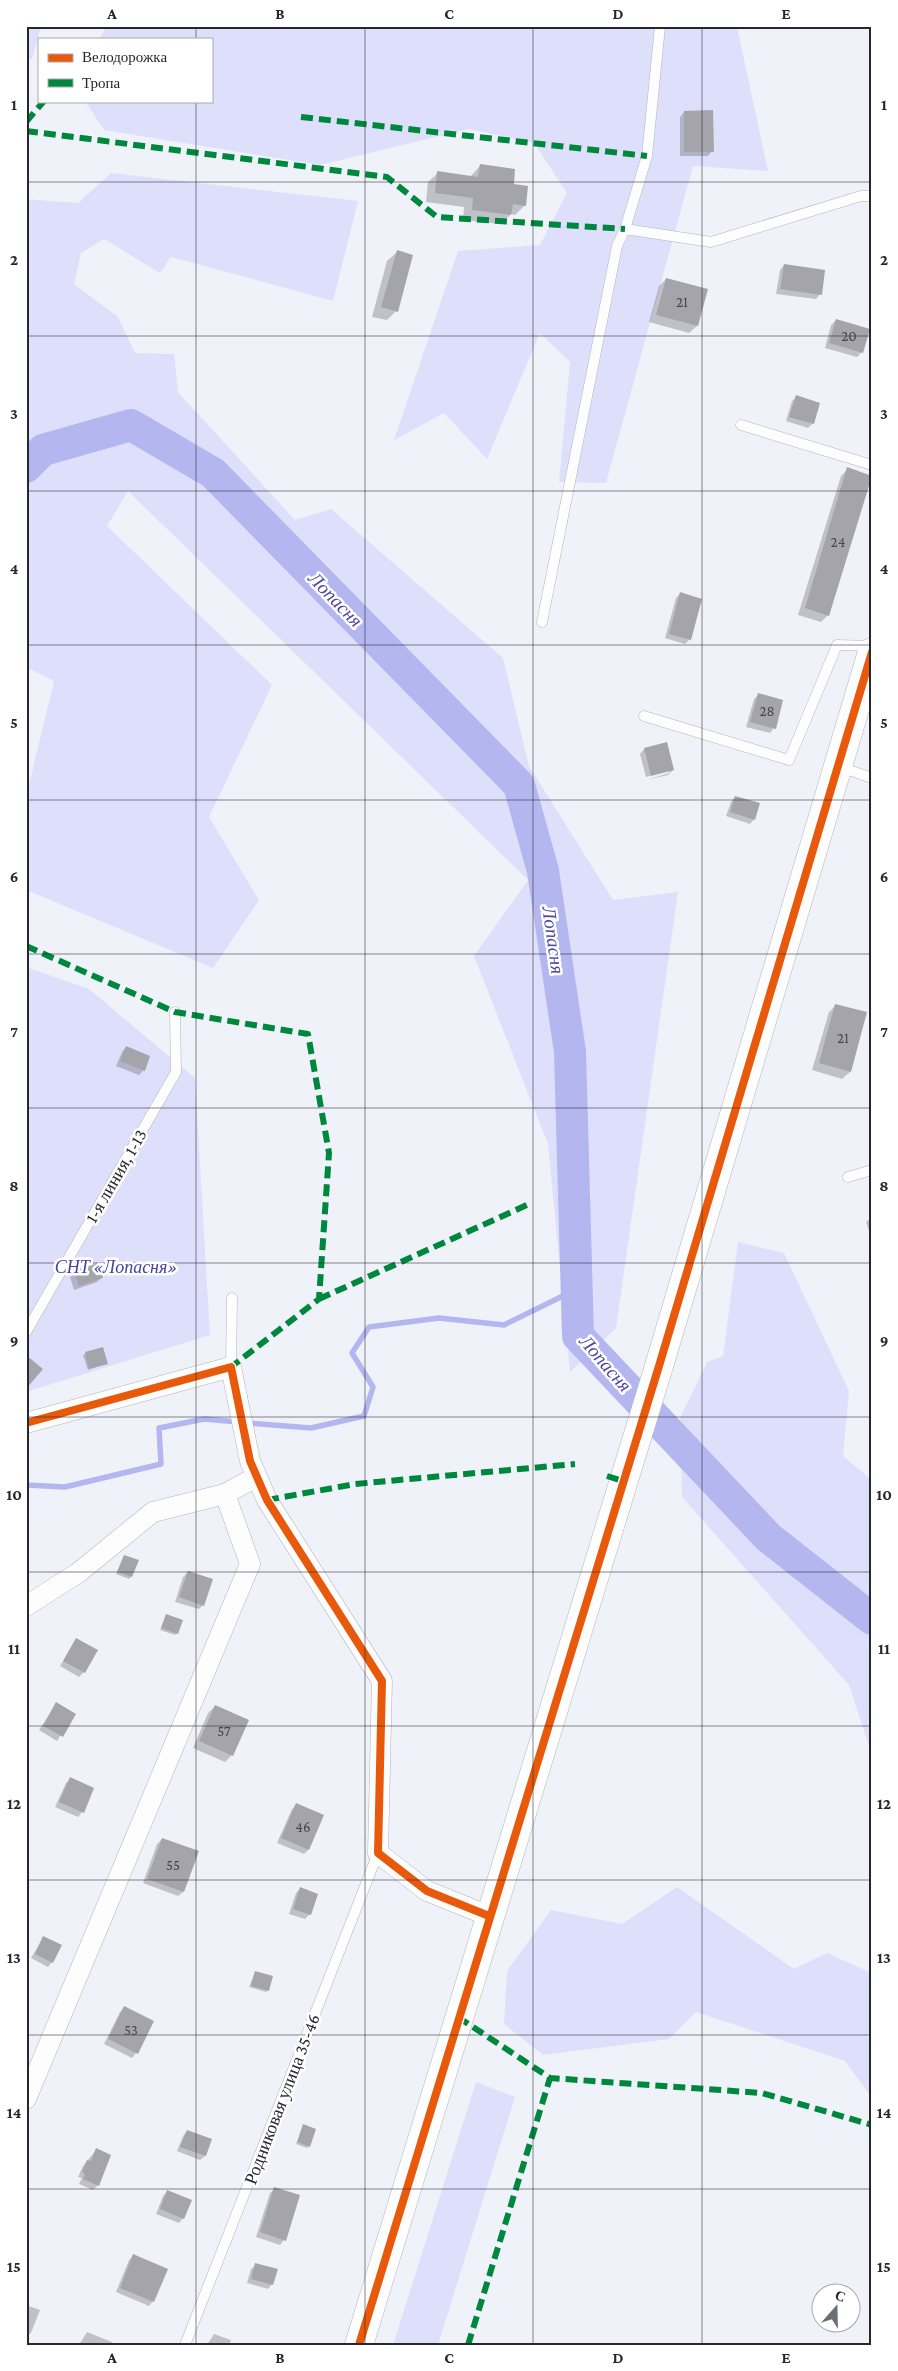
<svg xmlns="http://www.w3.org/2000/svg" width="898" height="2371" font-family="'Crimson Pro',serif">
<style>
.green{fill:#dee0fb}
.shadow{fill:#0003}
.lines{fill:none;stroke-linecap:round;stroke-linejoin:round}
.stream{stroke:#b4b6f0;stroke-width:5.5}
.river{stroke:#b4b6f0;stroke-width:32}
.building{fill:#a4a4aa}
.lane-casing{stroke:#b3b4ba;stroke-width:11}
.street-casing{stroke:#b3b4ba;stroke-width:21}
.secondary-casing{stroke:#b3b4ba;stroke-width:29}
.lane{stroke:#fdfdfe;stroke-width:10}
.street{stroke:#fdfdfe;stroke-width:20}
.secondary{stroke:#fdfdfe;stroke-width:28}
.quiet{stroke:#00873e;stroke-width:6;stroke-dasharray:12 6;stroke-linecap:butt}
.cycleway-casing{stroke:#fff;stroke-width:11}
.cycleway{stroke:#e8590c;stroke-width:8}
.grid{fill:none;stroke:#27272d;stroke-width:1;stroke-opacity:0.55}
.labels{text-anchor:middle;stroke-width:5;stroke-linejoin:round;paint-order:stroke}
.number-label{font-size:15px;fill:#46464c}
.street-label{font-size:18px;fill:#27272d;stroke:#fff}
.park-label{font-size:18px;font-style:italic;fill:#49429d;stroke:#fff}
.water-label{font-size:19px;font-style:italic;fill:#4c45a1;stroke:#fff}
.neatline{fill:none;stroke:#27272d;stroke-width:2}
.grid-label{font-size:16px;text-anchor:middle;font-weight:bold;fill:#27272d}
</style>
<rect width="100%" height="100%" fill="#f0f2fa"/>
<path class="green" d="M26,26H41L32,59H26Z
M106,26H872V29L737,27L768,171L693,166L606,483L559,482L570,362L540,333L487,459L444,413L394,440L458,251L540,245L567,193L534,143L469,129L320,165L104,130L85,101H211V39H100Z
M111,173L358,201L333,301L171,257L160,273L104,239L81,253L74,284L118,317L135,353L174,354L178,392L295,520L331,509L503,658L529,766L613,900L678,892L616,1328L570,1372L548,1144L474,956L528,880L128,491L107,526L272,685L209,817L259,900L213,968L26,890V797L54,681L26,667V199L78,203Z
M26,967L89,989L195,1078L210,1335L26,1392Z
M738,1242L784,1253L849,1391L843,1456L872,1480V1586L869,1590L872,1591V1755L849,1685L682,1497L680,1418L707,1362L723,1356Z
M677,1887L794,1969L827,1953L872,1973V2098L845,2061L696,2012L669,2039L543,2055L504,2024L507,1971L551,1910L622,1924Z
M476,2082L515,2097L438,2345H393Z"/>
<path class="shadow" d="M684,112L712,151L708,156H680V117Z
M480,166L512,185L525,205L515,215L511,214L501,224L463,220L464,207L426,202L428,182L438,173L470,177Z
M397,252L396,311L387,320L372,317L387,261Z
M784,265L820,294L816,299L776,294L780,270Z
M666,279L697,326L689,333L649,322L659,286Z
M836,320L862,352L857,357L825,348L831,325Z
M796,397L813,423L808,428L786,421L792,401Z
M848,469L828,615L821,622L798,615L841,476Z
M680,594L690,639L685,644L665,638L676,598Z
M758,695L774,728L770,733L746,727L754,699Z
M666,743L673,770L668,775L647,780L669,773V770L646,777L640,754L644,749Z
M735,797L754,819L750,824L726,816L731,802Z
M836,1005L850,1072L842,1079L812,1070L829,1012Z
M126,1047L144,1070L139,1075L116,1066L122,1052Z
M871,1218H872V1240L866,1222Z
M75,1273L102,1277L97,1282L74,1290L70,1277Z
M102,1348L107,1363L88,1370L83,1355Z
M124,1556L131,1577L129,1579L116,1574Z
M188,1572L203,1605L199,1609L175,1602L183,1577Z
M166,1615L177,1633L175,1635L160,1630Z
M76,1640L84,1672L79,1677L60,1666Z
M56,1704L74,1714L57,1741L39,1730Z
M215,1706L232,1755L225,1762L193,1748L208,1713Z
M70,1779L82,1812L78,1817L55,1807L66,1783Z
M296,1805L308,1850L304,1854L277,1843L292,1809Z
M162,1839L197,1852L183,1892L178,1896L143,1883L157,1844Z
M300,1889L310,1914L305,1919L289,1914L296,1893Z
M43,1938L52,1962L48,1967L31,1958Z
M255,1972L268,1990L266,1992L249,1987Z
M124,2008L136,2053L132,2058L104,2044L120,2012Z
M304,2126L309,2146L307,2148L296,2144Z
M187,2131L205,2156L200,2160L177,2151L183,2136Z
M96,2150L98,2185L93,2190L79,2184L82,2178L78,2177L83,2166Z
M275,2188L284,2240L280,2245L256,2237L270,2193Z
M168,2191L183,2218L179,2223L156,2214L163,2196Z
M133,2256L153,2301L149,2306L116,2292L129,2260Z
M256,2265L272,2284L268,2289L247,2283L251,2269Z
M26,2305L40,2310L31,2333L26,2337Z
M87,2332L112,2342L111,2345H79Z
M214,2334L231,2340L229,2345H207Z"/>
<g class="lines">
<path class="stream" d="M247,1423L311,1428L364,1416L373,1387L352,1353L369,1327L439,1318L504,1325L577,1289
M26,1485L65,1487L161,1464L159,1428L204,1419L238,1422"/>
<path class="river" d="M26,467L43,450L131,425L213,473L519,785L543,871L570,1052L578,1336L768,1537L872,1619"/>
</g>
<path class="building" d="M713,110L714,152H684V111Z
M480,164L515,169L514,184L528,186L526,206L513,204L511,215L472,210L473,198L435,193L437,171L478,177Z
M397,250L413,255L398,312L381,307Z
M784,264L825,270L822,295L780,289Z
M666,278L708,289L698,326L656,315Z
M836,319L870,329L863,353L829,343Z
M796,395L820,403L814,424L789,417Z
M847,467L872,476L829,616L805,608Z
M680,592L702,599L691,640L669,634Z
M758,693L783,700L776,729L750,722Z
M667,742L674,770L651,776L644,748Z
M735,796L760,803L755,820L730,812Z
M835,1004L867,1012L851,1072L819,1063Z
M126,1046L150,1056L145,1071L120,1061Z
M98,1263L103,1278L79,1286L74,1271Z
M103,1347L108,1364L89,1369L85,1352Z
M26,1355L43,1369L26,1389Z
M124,1555L139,1560L132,1577L117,1572Z
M188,1571L213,1579L204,1606L179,1597Z
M166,1614L183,1620L178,1634L161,1628Z
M76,1638L98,1650L85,1673L63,1661Z
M56,1702L76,1714L63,1737L43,1726Z
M215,1705L249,1720L233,1756L199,1741Z
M70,1777L94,1788L84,1813L59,1802Z
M296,1803L324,1815L309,1850L281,1838Z
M162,1838L199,1851L184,1892L147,1879Z
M300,1887L318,1894L311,1915L293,1909Z
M43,1936L62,1945L53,1963L35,1954Z
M255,1971L273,1976L269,1991L251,1986Z
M124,2006L154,2021L138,2054L108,2039Z
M303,2124L316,2129L310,2147L297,2142Z
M187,2130L212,2139L206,2156L180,2147Z
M96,2148L111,2155L99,2186L83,2179L85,2174L82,2172L87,2160L91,2161Z
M274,2187L300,2195L286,2241L260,2232Z
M167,2190L192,2200L184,2219L160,2209Z
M133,2254L168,2269L154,2302L120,2288Z
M255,2263L278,2269L273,2285L251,2279Z"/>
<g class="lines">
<defs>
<path id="lane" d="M660,26L647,156L625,229L711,242L861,196H872
M741,425L872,465
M542,622L617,246L625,229
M644,716L789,760L837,645L872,646
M840,767L872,778
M848,1177L872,1170
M26,1332L176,1072L175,1012
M231,1367L232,1298
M185,2345L378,1853"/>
<path id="street" d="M26,1423L231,1367L250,1461L267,1500L382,1681L378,1853L427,1891L489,1916
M26,1606L78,1573L153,1512L225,1494L256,1477
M26,2099L250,1564L225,1494"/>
<path id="secondary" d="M359,2345L659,1366L872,652"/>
</defs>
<use href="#lane" class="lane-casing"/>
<use href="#street" class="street-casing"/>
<use href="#secondary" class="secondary-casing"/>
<use href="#lane" class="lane"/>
<use href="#street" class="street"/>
<use href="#secondary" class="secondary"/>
<path class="quiet" d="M301,117L647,156
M26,122L44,101
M26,131L387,177L437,217L625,229
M26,946L175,1012L308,1034L329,1153L319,1299L231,1367
M319,1299L527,1205
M607,1476L623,1481
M267,1500L355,1484L575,1464
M458,2017L550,2078L762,2093L872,2125
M468,2345L550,2078"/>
<defs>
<path id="cycleway" d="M26,1423L231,1367L250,1461L267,1500L382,1681L378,1853L427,1891L489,1916
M359,2345L659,1366L872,652"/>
</defs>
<use href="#cycleway" class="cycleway-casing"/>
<use href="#cycleway" class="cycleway"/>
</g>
<path class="grid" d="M196,26V39M365,26V2345M533,26V2345M702,26V2345M196,101V2345M26,182H872M26,336H872M26,491H872M26,645H872M26,800H872M26,954H872M26,1108H872M26,1263H872M26,1417H872M26,1572H872M26,1726H872M26,1880H872M26,2035H872M26,2189H872"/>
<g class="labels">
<g class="number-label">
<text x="682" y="307">21</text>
<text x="849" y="341">20</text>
<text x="838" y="547">24</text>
<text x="767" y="716">28</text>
<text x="843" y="1043">21</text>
<text x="224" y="1736">57</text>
<text x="303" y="1832">46</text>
<text x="173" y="1870">55</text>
<text x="131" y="2035">53</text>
</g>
<g class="street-label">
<text transform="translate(116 1176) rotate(-60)" y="6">1-я линия, 1-13</text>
<text transform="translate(282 2099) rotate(-69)" y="6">Родниковая улица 35-46</text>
</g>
<g class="park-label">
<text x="116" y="1273">СНТ «Лопасня»</text>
</g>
<g class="water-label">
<text transform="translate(336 599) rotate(46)" y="7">Лопасня</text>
<text transform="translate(554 940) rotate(82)" y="7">Лопасня</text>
<text transform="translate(606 1363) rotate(49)" y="7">Лопасня</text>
</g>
</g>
<rect width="898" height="2371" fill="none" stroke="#ffffff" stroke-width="55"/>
<rect x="38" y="38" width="175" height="65" fill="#ffffff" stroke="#a9a9ab"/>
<rect x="48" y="54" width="25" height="8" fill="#e8590c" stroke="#a9a9ab"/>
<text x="82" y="62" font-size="15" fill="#27272d">Велодорожка</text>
<rect x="48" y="79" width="25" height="8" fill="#00873e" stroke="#a9a9ab"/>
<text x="82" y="88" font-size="15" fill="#27272d">Тропа</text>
<g transform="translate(836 2308) rotate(20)"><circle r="24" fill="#ffffff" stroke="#a9a9ab"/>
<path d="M0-4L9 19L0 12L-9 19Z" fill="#6d6e75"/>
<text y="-8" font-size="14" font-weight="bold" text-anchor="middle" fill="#27272d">С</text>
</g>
<rect x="28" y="28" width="842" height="2316" class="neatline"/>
<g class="grid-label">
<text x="112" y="19">A</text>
<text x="280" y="19">B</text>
<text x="449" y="19">C</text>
<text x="618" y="19">D</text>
<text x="786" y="19">E</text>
<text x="14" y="110">1</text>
<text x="884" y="110">1</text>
<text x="14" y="265">2</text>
<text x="884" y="265">2</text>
<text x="14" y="419">3</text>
<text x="884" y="419">3</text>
<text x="14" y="574">4</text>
<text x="884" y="574">4</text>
<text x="14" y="728">5</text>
<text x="884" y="728">5</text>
<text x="14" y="882">6</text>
<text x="884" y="882">6</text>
<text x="14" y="1037">7</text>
<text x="884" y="1037">7</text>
<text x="14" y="1191">8</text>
<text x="884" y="1191">8</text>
<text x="14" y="1346">9</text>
<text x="884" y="1346">9</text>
<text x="14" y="1500">10</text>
<text x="884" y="1500">10</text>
<text x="14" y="1654">11</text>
<text x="884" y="1654">11</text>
<text x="14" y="1809">12</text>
<text x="884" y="1809">12</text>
<text x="14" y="1963">13</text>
<text x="884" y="1963">13</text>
<text x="14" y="2118">14</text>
<text x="884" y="2118">14</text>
<text x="14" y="2272">15</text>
<text x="884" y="2272">15</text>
<text x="112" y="2363">A</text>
<text x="280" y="2363">B</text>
<text x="449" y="2363">C</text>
<text x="618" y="2363">D</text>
<text x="786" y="2363">E</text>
</g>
</svg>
